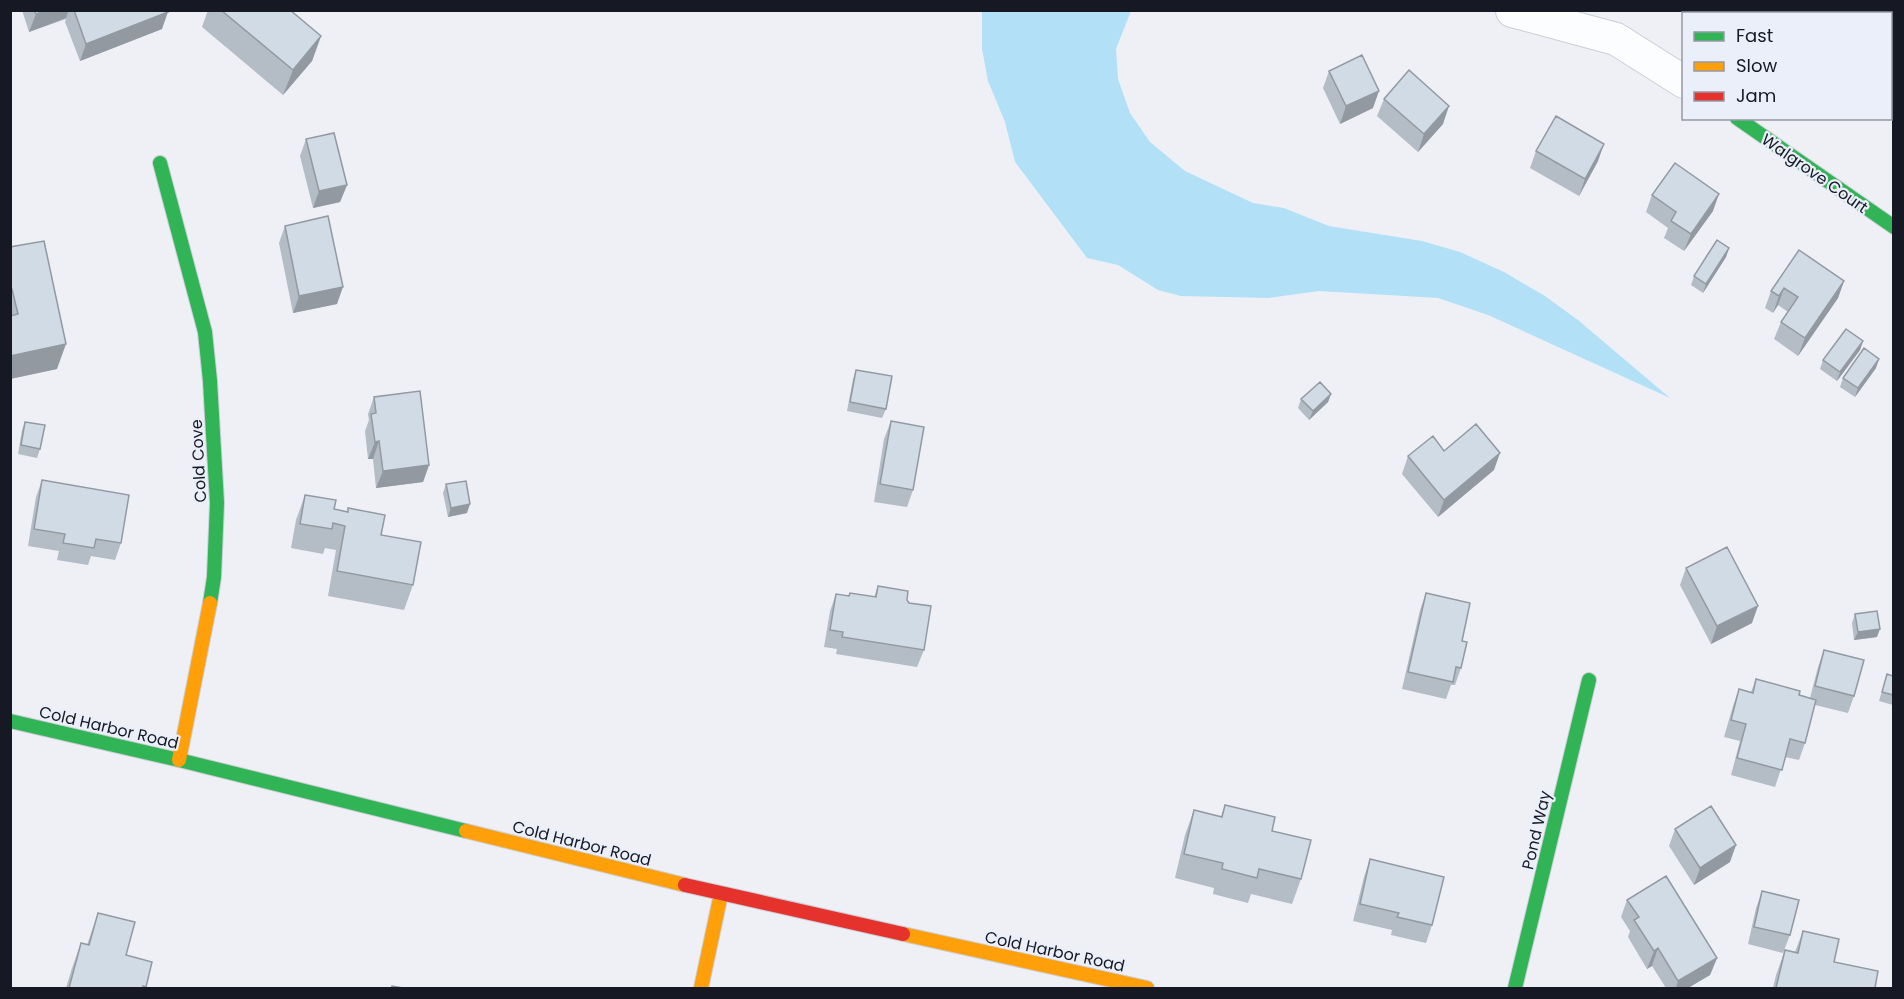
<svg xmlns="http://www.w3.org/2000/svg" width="1904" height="999" font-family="Poppins,sans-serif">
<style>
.water{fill:#b2e1f7}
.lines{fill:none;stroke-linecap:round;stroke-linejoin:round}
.street-casing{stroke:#cbced6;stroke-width:34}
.fast-casing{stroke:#cbced6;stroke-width:16}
.slow-casing{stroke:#cbced6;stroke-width:16}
.jam-casing{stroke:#cbced6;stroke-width:16}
.street{stroke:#fcfdfe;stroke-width:32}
.fast{stroke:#30b455;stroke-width:14}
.slow{stroke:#ff9f0a;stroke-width:14}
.jam{stroke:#e5322d;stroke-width:14}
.wall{fill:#b4bcc6}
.shaded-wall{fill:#9299a1}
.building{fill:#d1dbe6;stroke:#9299a1;stroke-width:1.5}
.labels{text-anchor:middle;stroke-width:4.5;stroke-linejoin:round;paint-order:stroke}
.street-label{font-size:16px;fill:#161923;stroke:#ebeffa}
</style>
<rect width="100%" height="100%" fill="#eef0f6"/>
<path class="water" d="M982,11H1131L1116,49L1118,79L1130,113L1150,142L1185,171L1253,203L1284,208L1329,226L1422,241L1460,252L1504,272L1545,296L1578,320L1670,398L1488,315L1438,298L1319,291L1269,298L1181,296L1158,290L1118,265L1087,258L1015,162L1005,122L988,81L982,49Z"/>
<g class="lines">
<defs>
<path id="street" d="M1512,11L1616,39L1684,82"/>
<path id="fast" d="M1737,118L1894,227
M160,163L205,332L210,381L217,503L214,577L210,603
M10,721L179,760L466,831
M1515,988L1589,680"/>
<path id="slow" d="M179,760L210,603
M466,831L685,885
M903,934L1147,988
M701,988L721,894"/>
<path id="jam" d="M685,885L903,934"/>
</defs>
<use href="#street" class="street-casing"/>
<use href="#fast" class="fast-casing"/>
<use href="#slow" class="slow-casing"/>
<use href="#jam" class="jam-casing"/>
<use href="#street" class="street"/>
<use href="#fast" class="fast"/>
<use href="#slow" class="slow"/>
<use href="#jam" class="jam"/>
</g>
<path class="wall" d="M22,10H167L162,29L80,61L65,22L66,19L29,32Z
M208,10H290L321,36L312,61L283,95L202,27Z
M1329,71L1373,108L1340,124L1323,88Z
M1384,99L1443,124L1418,152L1377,116Z
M306,139L347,185L340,202L313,208L300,156Z
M1536,151L1598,161L1579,196L1530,168Z
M1652,195L1713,211L1684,251L1664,238L1668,228L1646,212Z
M285,226L337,304L293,313L279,243Z
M10,247L57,369L10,379Z
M1729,248L1726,257L1703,293L1691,285L1694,276Z
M1799,250L1844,281L1838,298L1798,356L1774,339L1781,322L1788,312L1778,305L1773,313L1765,308L1771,291Z
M1863,341L1860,350L1837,381L1820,369L1823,360Z
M1876,368L1855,397L1840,387L1843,378Z
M856,370L886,409L882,418L847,411L853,379Z
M1331,394L1328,402L1309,420L1298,408L1301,399Z
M374,397L429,465L423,482L376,488L373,459H368L365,431L369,420L368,414Z
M891,421L913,490L907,507L874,502L884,439Z
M25,422L40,449L37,458L18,454L22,430Z
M1444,451L1494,470L1438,517L1402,474L1408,456Z
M42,480L121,543L115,560L91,556L88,565L57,560L59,551L28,546L36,497Z
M446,484L467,513L448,517L443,493Z
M305,495L334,509L347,512L348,508L381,535L413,585L404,610L328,596L336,550L325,548L323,554L291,548L296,520Z
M1686,568L1752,623L1711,644L1680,585Z
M878,586L907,600L924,650L917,667L836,654L837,649L824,647L830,611L836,594L849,596L874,597Z
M1426,593L1462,641L1461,668L1455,685H1451L1446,699L1402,689L1420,610Z
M1855,614L1877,637L1854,640L1852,623Z
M1824,650L1854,696L1848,713L1815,705L1805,743L1799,760L1785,757L1775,787L1731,775L1740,741L1724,737L1733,706L1739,689L1751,692L1756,679L1810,698L1818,667Z
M1887,674L1893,676V705L1879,701Z
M1225,805L1272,831L1301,879L1292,904L1251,894L1248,903L1213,894L1214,888L1175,878L1185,835L1194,810L1221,817Z
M1675,829L1730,862L1694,885L1669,846Z
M1370,859L1432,925L1426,943L1391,935L1392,930L1353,921L1364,877Z
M1762,891L1790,935L1783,953L1748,944L1756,908Z
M1627,900L1717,958L1710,975L1688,988H1666L1652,966L1647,969L1628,937L1630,931L1621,917Z
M98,913L126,955L152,962L146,988H66L72,968L81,943L87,945Z
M1803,931L1834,962L1875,988H1773L1776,975L1785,950L1795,952Z"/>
<path class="shaded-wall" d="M47,10H69L66,18L29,32L36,14Z
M168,12L162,29L80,61L86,44Z
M321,36L312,61L283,95L293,70Z
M1379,91L1373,108L1340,124L1346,106Z
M1449,106L1443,124L1418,152L1424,134Z
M1604,144L1598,161L1579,196L1585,179Z
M347,185L340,202L313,208L319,191Z
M1719,194L1713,211L1684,251L1691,234Z
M1729,248L1726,257L1703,293L1706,284Z
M1844,281L1838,298L1798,356L1805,338Z
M343,287L337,304L293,313L299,296Z
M1784,288L1778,305L1773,313L1779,296Z
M1863,341L1860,350L1837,381L1840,372Z
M66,344L57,369L10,379V356Z
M1879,359L1876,368L1855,397L1858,388Z
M1331,394L1328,402L1309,420L1313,411Z
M379,441L373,459H368L375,442Z
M1500,453L1494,470L1438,517L1444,500Z
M429,465L423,482L376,488L383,471Z
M470,504L467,513L448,517L451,508Z
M1758,606L1752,623L1711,644L1717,626Z
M1880,629L1877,637L1854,640L1858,632Z
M1736,845L1730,862L1694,885L1700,868Z
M1658,948L1652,966L1647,969L1654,951Z
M1717,958L1710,975L1688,988H1676L1678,981Z"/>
<path class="building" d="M34,10H47L36,14Z
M74,10H167L168,12L86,44Z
M221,10H290L321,36L293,70Z
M1810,10H1863L1867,14H1808Z
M1362,55L1379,91L1346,106L1329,71Z
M1409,70L1449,106L1424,134L1384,99Z
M1556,116L1604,144L1585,179L1536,151Z
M334,133L347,185L319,191L306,139Z
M1675,163L1719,194L1691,234L1671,221L1676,212L1652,195Z
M328,216L343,287L299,296L285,226Z
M1717,240L1729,248L1706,284L1694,276Z
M44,241L66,344L10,356V316L18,314L12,289H10V247Z
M1799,250L1844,281L1805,338L1781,322L1798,297L1784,288L1779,296L1771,291Z
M1846,329L1863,341L1840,372L1823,360Z
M1864,348L1879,359L1858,388L1843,378Z
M856,370L892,376L886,409L850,402Z
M1320,382L1331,394L1313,411L1301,399Z
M420,391L429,465L383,471L379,441L375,442L371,414L376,413L374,397Z
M891,421L924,427L913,490L880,484Z
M25,422L45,425L40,449L21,445Z
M1476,424L1500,453L1444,500L1408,456L1433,436L1444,451Z
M42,480L129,495L121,543L96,539L94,548L63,543L65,534L34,529Z
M466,481L470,504L451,508L446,484Z
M305,495L336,500L334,509L348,512V508L385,515L381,535L421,542L413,585L337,571L345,526L333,523L332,529L300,524Z
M1727,547L1758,606L1717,626L1686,568Z
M878,586L908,591L907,600L909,603L931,606L924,650L842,637L843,632L830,630L836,594L849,596L850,593L876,597Z
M1426,593L1470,603L1462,641L1467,642L1461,668L1456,667L1453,682L1408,672Z
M1877,611L1880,629L1858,632L1855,614Z
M1824,650L1864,660L1854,696L1815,686Z
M1887,674L1893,676V695L1882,692Z
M1756,679L1800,691L1799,695L1816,700L1805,743L1790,739L1782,770L1737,758L1746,724L1731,720L1739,689L1753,693Z
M1225,805L1275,817L1272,831L1311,840L1301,879L1259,869L1257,878L1222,869L1223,863L1184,854L1194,810L1222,817Z
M1711,806L1736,845L1700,868L1675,829Z
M1370,859L1444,877L1432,925L1397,917L1399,913L1360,904Z
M1666,876L1717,958L1678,981L1658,948L1654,951L1634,920L1639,917L1627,900Z
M1762,891L1799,900L1790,935L1754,927Z
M98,913L135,922L126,955L152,962L146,987L143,986V988H69L81,943L89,945Z
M1803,931L1839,939L1834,962L1878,971L1875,988H1776L1785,950L1798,953Z
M392,986L403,988H391Z"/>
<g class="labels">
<g class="street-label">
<text transform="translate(1815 173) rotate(35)" y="6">Walgrove Court</text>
<text transform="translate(198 461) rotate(-93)" y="6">Cold Cove</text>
<text transform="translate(109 727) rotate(13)" y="6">Cold Harbor Road</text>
<text transform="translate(1536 830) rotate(-77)" y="6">Pond Way</text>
<text transform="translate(582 843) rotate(14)" y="6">Cold Harbor Road</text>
<text transform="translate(1055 951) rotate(12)" y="6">Cold Harbor Road</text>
</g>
</g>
<rect width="1904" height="999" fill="none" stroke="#161923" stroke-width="24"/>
<rect x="1682" y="12" width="210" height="108" fill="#ebeffa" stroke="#9699a4" stroke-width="1.5"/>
<rect x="1694" y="32" width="30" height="9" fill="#30b455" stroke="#9699a4" stroke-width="1.5"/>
<text x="1736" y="42" font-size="18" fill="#161923">Fast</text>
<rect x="1694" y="62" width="30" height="9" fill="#ff9f0a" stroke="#9699a4" stroke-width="1.5"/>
<text x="1736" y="72" font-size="18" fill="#161923">Slow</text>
<rect x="1694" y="92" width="30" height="9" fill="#e5322d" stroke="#9699a4" stroke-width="1.5"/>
<text x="1736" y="102" font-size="18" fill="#161923">Jam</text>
</svg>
